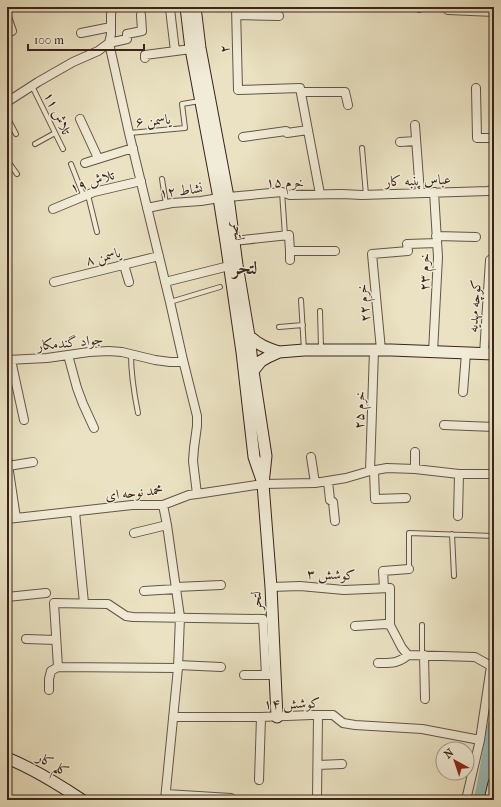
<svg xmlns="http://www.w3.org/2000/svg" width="501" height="807" font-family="'IM FELL French Canon',Amiri,serif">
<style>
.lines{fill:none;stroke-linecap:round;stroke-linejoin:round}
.river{stroke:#98bdb7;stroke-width:14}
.lane-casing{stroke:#665445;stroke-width:6}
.street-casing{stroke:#665445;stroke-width:10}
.secondary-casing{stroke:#3a241b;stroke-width:13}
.lane{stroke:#f1ecd7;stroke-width:4}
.street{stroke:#f1ecd7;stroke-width:8}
.secondary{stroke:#f1ecd7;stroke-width:11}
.labels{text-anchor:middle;stroke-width:3;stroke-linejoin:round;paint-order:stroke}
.street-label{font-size:14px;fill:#3a241b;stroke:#f1ecd7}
.district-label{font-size:18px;font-weight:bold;fill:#3a241b;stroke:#f1ecd7}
</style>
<rect width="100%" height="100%" fill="#eae2c2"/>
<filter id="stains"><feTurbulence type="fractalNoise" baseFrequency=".005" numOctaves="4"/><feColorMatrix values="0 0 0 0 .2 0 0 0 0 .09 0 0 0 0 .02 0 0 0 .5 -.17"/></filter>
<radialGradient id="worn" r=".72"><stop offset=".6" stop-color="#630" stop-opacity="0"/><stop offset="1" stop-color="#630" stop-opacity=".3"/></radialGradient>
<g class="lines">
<path class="river" d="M480,800L483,790L494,727"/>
<defs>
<path id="lane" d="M32,86L63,149
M7,117L16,134
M129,133L185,128L182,104L200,101
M35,144L55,133
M362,148L366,195
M7,160L17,174
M71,164L84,197
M162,179L166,204
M282,192L285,235
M88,195L97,232
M301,300L304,350
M170,302L220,287
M320,311L321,348
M279,327L303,325
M131,355C131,376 134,393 138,413
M452,534L454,576
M409,569V533L494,536
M422,655V625"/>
<path id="street" d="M112,7L111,15V34L109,43L129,133L170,302L183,360L197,416V426L194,448L193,461L197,494
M236,7L238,90L300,88L320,194
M419,7V8
M448,7V10L494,12
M170,9L175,51
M237,15L279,16
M7,17L12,31
M81,33L111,27
M145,58V55L191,49
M476,88L477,138H494
M301,92H345L348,105
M7,102L38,82L73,62L98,51L109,43L127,39V34L142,31L141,15
M80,119L98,158
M415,125L420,193
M243,137L286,131L287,133L308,130
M400,142L416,141
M85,163L133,148
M228,197L282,192L290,195L342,194L362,195L488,191L494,189
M147,208L172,203L201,201L219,198
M53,209L94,192L141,181
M436,236L476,237
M234,241L289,235L290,251H335
M290,251V260
M124,265L129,282
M54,282L159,256
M165,282L229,266
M381,350L372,254L408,251L407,244L437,243
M433,352L438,257L434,192
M484,354L490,260
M68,355L77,388L83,404L94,428
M7,360L47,358L89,352L109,351L122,352L155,360L170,362H183
M11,360L24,420
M463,392L466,353
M444,425L494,427
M311,457L315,483
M7,458L16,518
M8,466L33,462
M415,469V452
M374,470L375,499L406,498
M370,471L374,350
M328,481L330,500L333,502L335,521
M163,505L167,525L180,617L178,668L165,800
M75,512L84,603
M458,516L459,474
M7,519L132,505H163L189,495L197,494L263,484L315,483L346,478L370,471L387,468L415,469L459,474H494
M134,533L167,525
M176,587L221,585
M271,587L300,586L344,590L390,588V625L402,648L408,655L475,657L491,666
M384,588L383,571L409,569
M144,591L176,589
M7,597L46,593
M355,626L385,624L390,625
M26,639L56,640
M424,655L425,699
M378,663C390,663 398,664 408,655
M178,665L221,667
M178,668L58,667L54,603L108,604L126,616L133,617L263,619L266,675
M244,675H271
M49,690V679L51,671L58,667
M173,717H261L312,715H333L343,723L355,725L422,729L480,740
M318,765L342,764
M259,780L261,717
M166,794L231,798
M317,800L318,715
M466,800L480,740L491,666L494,665"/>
<path id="secondary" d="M186,7L191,49L219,198L226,242L242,352L254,457L262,480
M195,7L200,48L228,197L237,265L249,336L253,371L266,456L263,484L271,587L277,717
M249,336C259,345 266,348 279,352
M253,371L261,361L268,357L279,352L304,350H391L494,354
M7,758C34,769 58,784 82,800
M490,800L494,783"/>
</defs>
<use href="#lane" class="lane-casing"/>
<use href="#street" class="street-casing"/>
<use href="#secondary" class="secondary-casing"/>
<use href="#lane" class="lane"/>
<use href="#street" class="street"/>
<use href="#secondary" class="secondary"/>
</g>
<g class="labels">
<g class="street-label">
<text transform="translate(224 49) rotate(-91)" y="5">۲</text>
<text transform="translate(58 113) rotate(65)" y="5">تلاش ۱۱</text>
<text transform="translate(153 120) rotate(-5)" y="5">یاسمن ۶</text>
<text transform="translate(418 180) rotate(-2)" y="5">عباس پنبه کار</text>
<text transform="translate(92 181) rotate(-18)" y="5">تلاش ۱۹</text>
<text transform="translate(285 182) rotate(1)" y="5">خرم ۱۵</text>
<text transform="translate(181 190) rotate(-7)" y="5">نشاط ۱۲</text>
<text transform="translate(239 231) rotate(82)" y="5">لتحر</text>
<text transform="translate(103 256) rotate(-14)" y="5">یاسمن ۸</text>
<text transform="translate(424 272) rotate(-89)" y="5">خرم ۲۳</text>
<text transform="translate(363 303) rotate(-95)" y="5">خرم ۲۲</text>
<text transform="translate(474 306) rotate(-86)" y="5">کوچه مهدیه</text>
<text transform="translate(70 342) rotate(-6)" y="5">جواد گندمکار</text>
<text transform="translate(359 410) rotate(-88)" y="5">خرم ۲۵</text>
<text transform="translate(134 492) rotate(-6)" y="5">محمد نوحه ای</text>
<text transform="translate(331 574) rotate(2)" y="5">کوشش ۳</text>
<text transform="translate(256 601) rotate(-93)" y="5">لتحر</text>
<text transform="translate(292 703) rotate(-1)" y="5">کوشش ۱۴</text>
<text transform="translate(53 764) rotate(30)" y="5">کلم کار</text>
</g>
<g class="district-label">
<text x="245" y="274">لتحر</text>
</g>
</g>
<rect width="501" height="807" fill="none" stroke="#eae2c2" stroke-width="24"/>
<rect x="8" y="8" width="485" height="791" fill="none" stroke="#3a241b" stroke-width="2"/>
<rect x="12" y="12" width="477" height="783" fill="none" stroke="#3a241b"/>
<g transform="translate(455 761) rotate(320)"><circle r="19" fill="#f1ecd7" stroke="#a89c8c"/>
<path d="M0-3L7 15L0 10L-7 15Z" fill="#8f2418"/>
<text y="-6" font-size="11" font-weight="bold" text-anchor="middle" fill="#3a241b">N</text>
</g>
<path d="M28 44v6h116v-6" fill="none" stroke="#3a241b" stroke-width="2"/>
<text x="34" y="44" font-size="12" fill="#3a241b" stroke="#f1ecd7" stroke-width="3" paint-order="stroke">100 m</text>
<rect width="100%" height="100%" filter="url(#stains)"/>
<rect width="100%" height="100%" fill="url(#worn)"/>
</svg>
